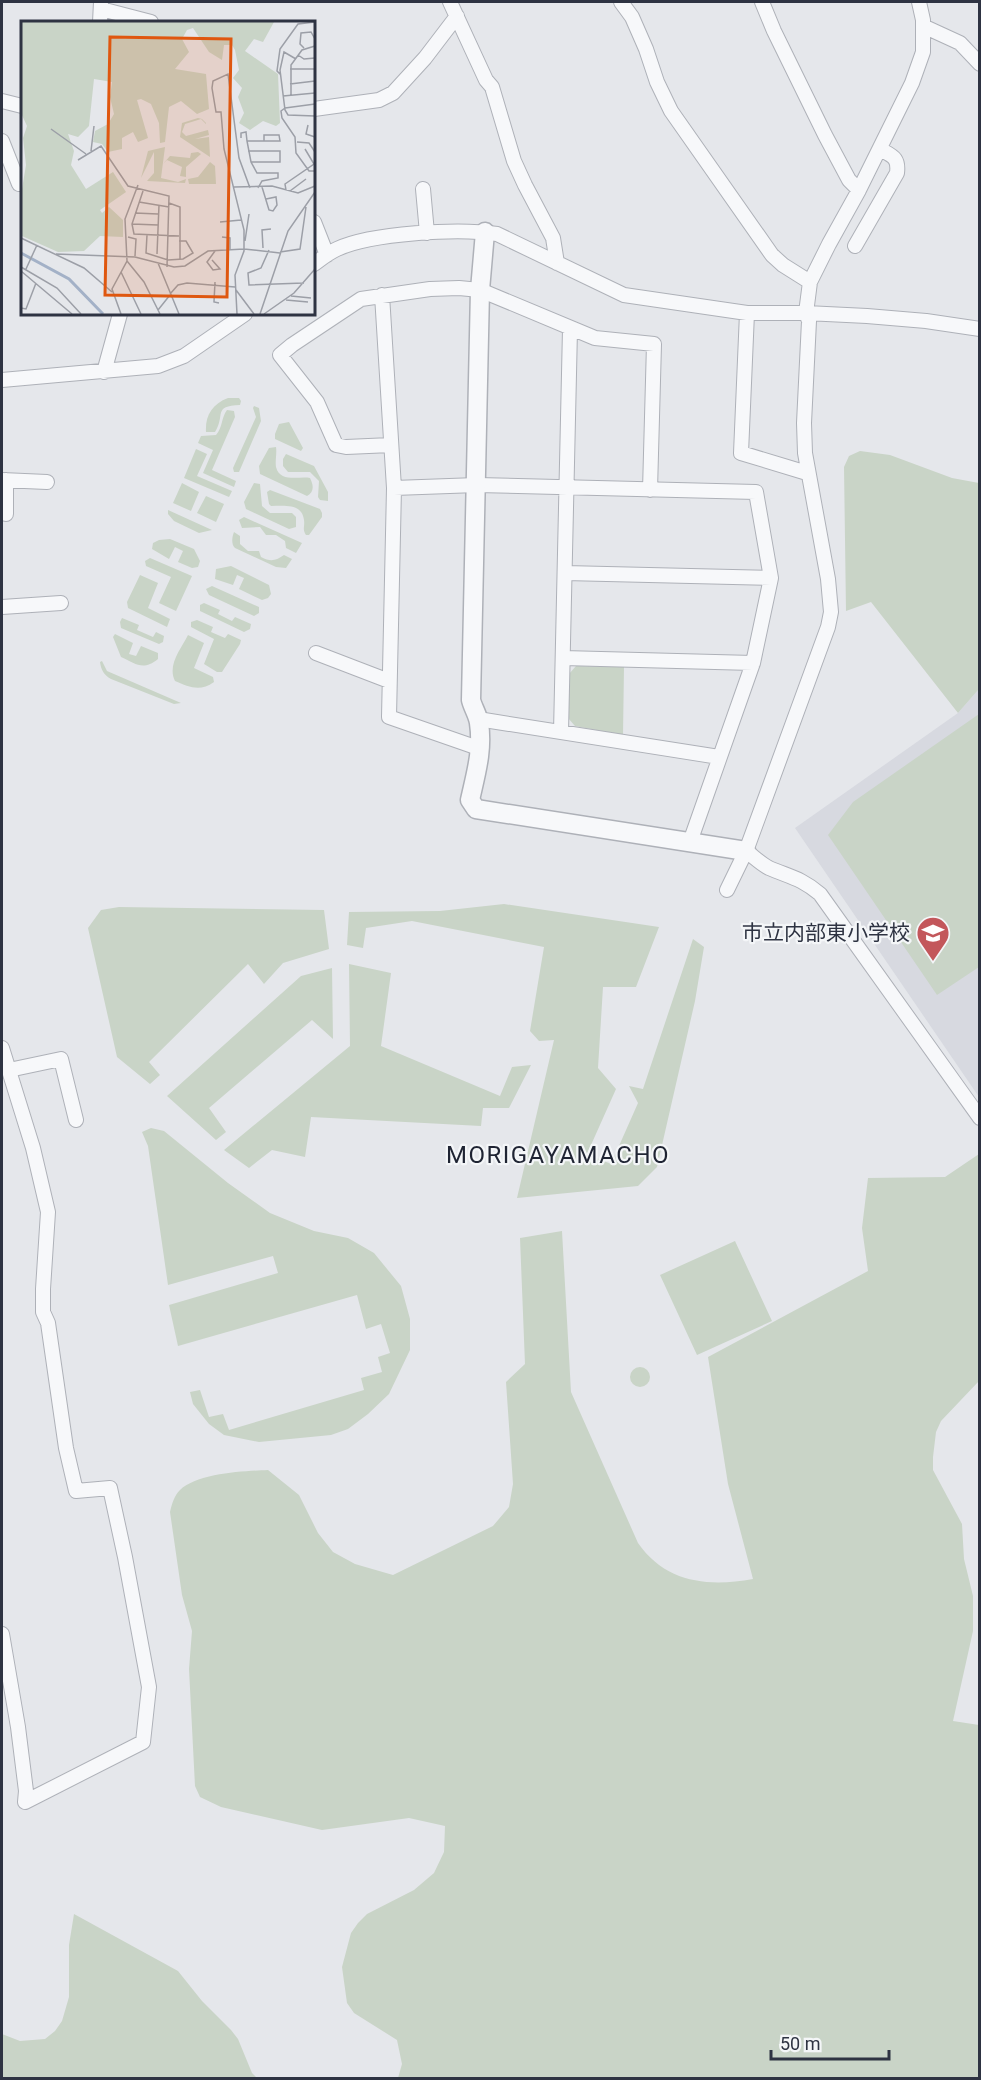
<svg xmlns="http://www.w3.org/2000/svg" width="981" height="2080" font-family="Roboto,'Noto Sans JP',sans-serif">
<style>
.built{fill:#d7d9e0}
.green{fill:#c9d4c7}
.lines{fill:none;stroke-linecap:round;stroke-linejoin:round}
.minor-casing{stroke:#aeb1b8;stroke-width:16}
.tertiary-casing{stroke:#aeb1b8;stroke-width:21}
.minor{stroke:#f7f8fa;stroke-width:14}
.tertiary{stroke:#f7f8fa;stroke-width:18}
.labels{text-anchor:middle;stroke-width:4.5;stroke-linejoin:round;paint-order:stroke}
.poi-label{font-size:21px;fill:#2e3342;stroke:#f4f6f8;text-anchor:end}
.quarter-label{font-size:24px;letter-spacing:1.5px;fill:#1f2433;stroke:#f4f6f8}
.inset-river{fill:none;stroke:#a3b1c7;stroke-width:3}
.inset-road{fill:none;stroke:#9c9fa7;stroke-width:1.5}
.view{fill:#df570f;fill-opacity:0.15;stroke:#df570f;stroke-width:3}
.inset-edge{fill:none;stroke:#2e3342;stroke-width:3}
</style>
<rect width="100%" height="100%" fill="#e5e7eb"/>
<path class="built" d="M979,689V1097L795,828L958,713Z"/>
<path class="green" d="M228,398H239L241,401L240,405C212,406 226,415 215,432H206C205,416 212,404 228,398Z
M254,406L259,408L261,421L239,472H234L233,468L256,417L253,408Z
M227,410L234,411L235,417L212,470L236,481L234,487L203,473L213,450L198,443L201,436L216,435C223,427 221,418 227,410Z
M289,422L303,448L301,451L275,439V434L279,424Z
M276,447C277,453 275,461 276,467C280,483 299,476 310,478C314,486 314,492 307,496L260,474L259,466L269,448Z
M196,449L207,454L197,476L232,491L229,497L184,478Z
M860,451L890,455L952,478L979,483V689L958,713L871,602L846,611L844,467L849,456Z
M286,454L314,466L328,492V501L320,500L318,497L319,481L310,472H288L283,466V459Z
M182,483L199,492L191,511L173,503Z
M254,483L260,484L262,506L270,513H292L296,517V527L289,529L246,509L244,502Z
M270,490L320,509L322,513V517L309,535H306C302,529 305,527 304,520C302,503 284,506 271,506L269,504L267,492Z
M206,496L224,504L216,522L197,513Z
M168,510L212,530L199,533L174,521L168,514Z
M244,517L302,543L296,553L286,548L285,541L276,535H266L260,527L242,528L239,520Z
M234,532L240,536V544L248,551H259L261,557C271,562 275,561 284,555L292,559L286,568L276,567L235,548C231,544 232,537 234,532Z
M170,539L194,549L200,561L198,567L192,568L178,562L183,551L175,547L169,559L152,549L153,543L159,540Z
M150,558L192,576L176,611L159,603L171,577L146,566L145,561Z
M231,566L269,585L271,594L268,598L262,600L239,589L244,578L237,575L233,585L215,579L216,569Z
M140,575L158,583L148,608L170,619L167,627L128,608L127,602Z
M212,586L259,607V613L254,616L209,595L206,589Z
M204,603L220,610L218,614L232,621L235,617L251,624L250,629L244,632L200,611V605Z
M122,618L139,625L137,630L153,637L156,632L164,636L163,642L159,644L121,628L120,622Z
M197,620L213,627L211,632L225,638L228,634L241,640L240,644L222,672H217L204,664L214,639L191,627V622Z
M115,634L133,643L129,654L136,656L141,646L158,653V659C143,671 136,664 121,657L113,637Z
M188,635L204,643L194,668L213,677L214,682C200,692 189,687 175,681C167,665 181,649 188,635Z
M102,661L107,671L181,703L174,704L111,679C104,675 101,670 100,662Z
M576,666L624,667L623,735L575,726L568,718L569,674Z
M979,714V967L937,995L828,835L853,802Z
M504,904L659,927L636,987H603L598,1068L616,1089L587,1154L611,1164L638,1103L629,1086L643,1089L693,939L704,947L695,1001L657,1167L638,1186L517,1198L554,1040L539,1041L530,1031L544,947L412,921L366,928L363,948L347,945L349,912L440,911Z
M119,907L324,910L329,949L283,963L264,984L248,964L149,1062L160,1075L150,1084L117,1057L88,928L101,910Z
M349,964L391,973L381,1046L500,1096L512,1067L531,1065L509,1108H483L481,1126L311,1117L305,1157L272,1150L249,1168L224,1150L350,1046Z
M332,968L333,1039L312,1020L209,1108L226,1132L216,1140L167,1096L301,976Z
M151,1128L164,1131L228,1183L270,1213L314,1231L348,1238L374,1253L401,1286L410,1319V1350L389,1394L368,1414L348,1429L331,1435L259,1442L224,1435L209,1424L193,1404L190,1392L200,1390L209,1417L223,1414L229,1430L364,1390L361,1378L382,1372L378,1357L390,1353L381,1324L366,1329L357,1295L178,1346L169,1305L278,1273L273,1256L168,1285L148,1146L142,1132Z
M979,1154V1381L941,1421L936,1432L933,1457V1470L962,1524L964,1559L973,1596V1631L953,1721L979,1725V2078H398L402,2064L397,2040L354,2013L347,2003L342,1967L351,1933L358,1923L367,1914L414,1890L434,1873L444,1852L445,1826L409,1818L322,1830L221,1807L200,1797L195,1786L189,1669L192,1631L182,1595L170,1512C172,1504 174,1496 180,1490C198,1473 244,1471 268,1470L299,1495L318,1533L333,1552L355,1564L393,1575L493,1526L509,1507L513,1484L506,1382L525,1364L520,1238L562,1231L571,1392L638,1543C666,1583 708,1587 753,1579L728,1484L708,1357L868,1271L862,1228L868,1178L945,1177Z
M735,1241L772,1321L697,1355L660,1275Z
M630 1377a10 10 0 1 1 20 0a10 10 0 1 1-20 0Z
M74,1914L178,1971L202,2001L231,2030L238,2039L252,2073L257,2078H2V2034L20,2041L45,2039L55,2031L62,2021L69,1997V1945Z"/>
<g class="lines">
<defs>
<path id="minor" d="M450,2L486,80L492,87L514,161L525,185L553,238L557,263
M621,2L632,17L646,49L657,82L671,111L772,255L783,265L810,282
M762,2L774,31L825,135L849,180L859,190
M101,9L151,22
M100,22L101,2
M923,26L960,43L980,64
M2,101L22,106
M314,109L379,100L393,93L425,58L457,16
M2,141L19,184
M423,189L427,233
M314,222L327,255
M855,246L897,173C899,157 892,156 880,149
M314,264C321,259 328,253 337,249C371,233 459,228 497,234L624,295L747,313H806L867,316L926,321L980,329
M382,295L394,488L389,717L481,749
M747,313L741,453L807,473
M104,372L120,314
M2,380L158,366L184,356L245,314
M391,445L346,447L336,445L317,402L280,355L292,345L361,299L430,289L459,288L480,290L595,338L654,344L650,490
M2,480L47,482
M394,488L477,485L756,492L771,578L753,663L690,842
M6,514V480
M565,573L771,578
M2,607L61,603
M316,653L389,681
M563,658L753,663
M478,719L719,757
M561,732L570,329
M746,851C753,856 761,864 769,868C790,877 801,878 820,894L980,1118
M727,890L746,851L828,627L831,612L828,579L805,453L804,423L809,321L806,313L810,282L829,244L859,190L912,83L923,52V20L919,2
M2,1048L33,1148L48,1212L43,1289V1312L48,1323L66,1448L76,1491L110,1488L125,1557L149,1687L143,1742L25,1802L26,1791L18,1727L2,1634
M9,1070L61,1059L76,1120"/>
<path id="tertiary" d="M485,232L480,290L471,700C473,708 478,715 479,723C483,750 476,773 470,800L476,809L746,851"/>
</defs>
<use href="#minor" class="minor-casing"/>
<use href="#tertiary" class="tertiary-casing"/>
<use href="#minor" class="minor"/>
<use href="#tertiary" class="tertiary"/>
</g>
<defs>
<symbol id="school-pin" viewBox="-11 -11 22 30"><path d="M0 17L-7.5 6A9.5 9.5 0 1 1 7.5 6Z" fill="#c3575b" stroke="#f4f6f8"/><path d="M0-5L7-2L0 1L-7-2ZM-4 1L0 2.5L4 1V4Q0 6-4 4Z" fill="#fff"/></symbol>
</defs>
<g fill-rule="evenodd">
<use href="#school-pin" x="914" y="914" width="38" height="52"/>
</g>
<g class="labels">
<g class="poi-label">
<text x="910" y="940">市立内部東小学校</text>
</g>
<g class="quarter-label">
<text x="558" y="1163">MORIGAYAMACHO</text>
</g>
</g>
<g transform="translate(21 21)">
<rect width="294" height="294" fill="#e5e7eb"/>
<path d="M0,1H253L242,21L233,18L224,30L257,53L259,102L255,105L242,100L229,109L218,102L223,92L217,76L221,67L212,57L218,49L214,29L211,24H203L201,39L188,31L172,7L166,9L161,18L168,31L154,48L185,53L188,88L176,93L160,80L148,86L144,121L139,122L138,102L130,83L120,78L116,79L127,117L117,121L112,111L101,117V128L87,131L81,123L72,121L74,110L87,103L93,93L89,76L91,61L73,58L68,105L57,116L47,113L53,130L50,144L65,168L92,151L105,171L79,189L81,192L88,186L102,199V216L79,215L63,230L37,231L1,215L0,174L5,144L2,117L6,105L0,92ZM177,97L181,98L185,102V103L180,98L164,103L161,111L165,115L187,109L188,114L174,118L188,116L189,136L159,116L161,102ZM144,126L140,157L157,161L165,158L164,162L126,160L133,152V131L120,157L127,130ZM177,131L180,133L165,146V156L159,155L161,146L146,139L142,143L149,135L169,137L170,132ZM189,141L194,145L195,163H168L167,158L177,156Z" fill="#c9d4c7"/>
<path class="inset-river" d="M0,232L48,258L82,293"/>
<path class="inset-road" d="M283,27L279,23L280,12L290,11L294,18M277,34L283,38L294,37M275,38L263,31L259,49L264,89L267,94L294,95M269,48H294M260,54L256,50L259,28L277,3L294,1M269,63L294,60M270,74V44L281,29L294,25M262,75L294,72M264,87L260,90L261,97L274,116L275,132L288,150H293M264,87L294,83M287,104L285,113L294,116M30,108L65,133M220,117V112L225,111L226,120M276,121L288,122L294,131M70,130L73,105M227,130H259V141H230M57,139L80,125L107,165L148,175L146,246M213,166L251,165L277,172L294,165M241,166L248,189L252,190L256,184L255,176L245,178M237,167L241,160L257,157V152H236L230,141L226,120H259L258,114H243V120M265,169L264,163L293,143L284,128M122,170L111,203L113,213L158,215M269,170L285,158M118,181L148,186M148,182L159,186V239M114,192L137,193M199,201L220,199M111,203L137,204M126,214L125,232L147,239L162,238L172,232L165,220H158M107,216L115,218L114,235M201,216L209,217V229M0,217L63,247L91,271M224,220L228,193M242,227L241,209L250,208M223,228L259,232M248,229L240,247L227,252L228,264L283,262M259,231L279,228L285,186M35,233L114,236L153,246L164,245L187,230L223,228M136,233L138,184M191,239L199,248L192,249L186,241L194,230M106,240L123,261L139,293M137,242L158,293M0,246L36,267L60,293M5,248L16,224M0,250L51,293M100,251L120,293M194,261L193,281L198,282M215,269L233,293M149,273L157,264L166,262L214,266M270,275L290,277M265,279L287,281M0,287L5,288L15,262M137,289L149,274M100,293L91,268L106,240L104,198L117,164M216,293L214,254L223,230V209L203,128L200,91H195L191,67L192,60L207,53L218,137L229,167M239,293L267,210L294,171M243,293L273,272L294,248"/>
<path class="view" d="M89,16L210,18L206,276L84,274Z"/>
<rect width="294" height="294" class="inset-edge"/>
</g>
<rect width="981" height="2080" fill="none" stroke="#2e3342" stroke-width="6"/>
<path d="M771 2050v9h118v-9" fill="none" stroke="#2e3342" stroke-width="3"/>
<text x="780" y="2050" font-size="18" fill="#2e3342" stroke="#f4f6f8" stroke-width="4.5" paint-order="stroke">50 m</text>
</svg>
